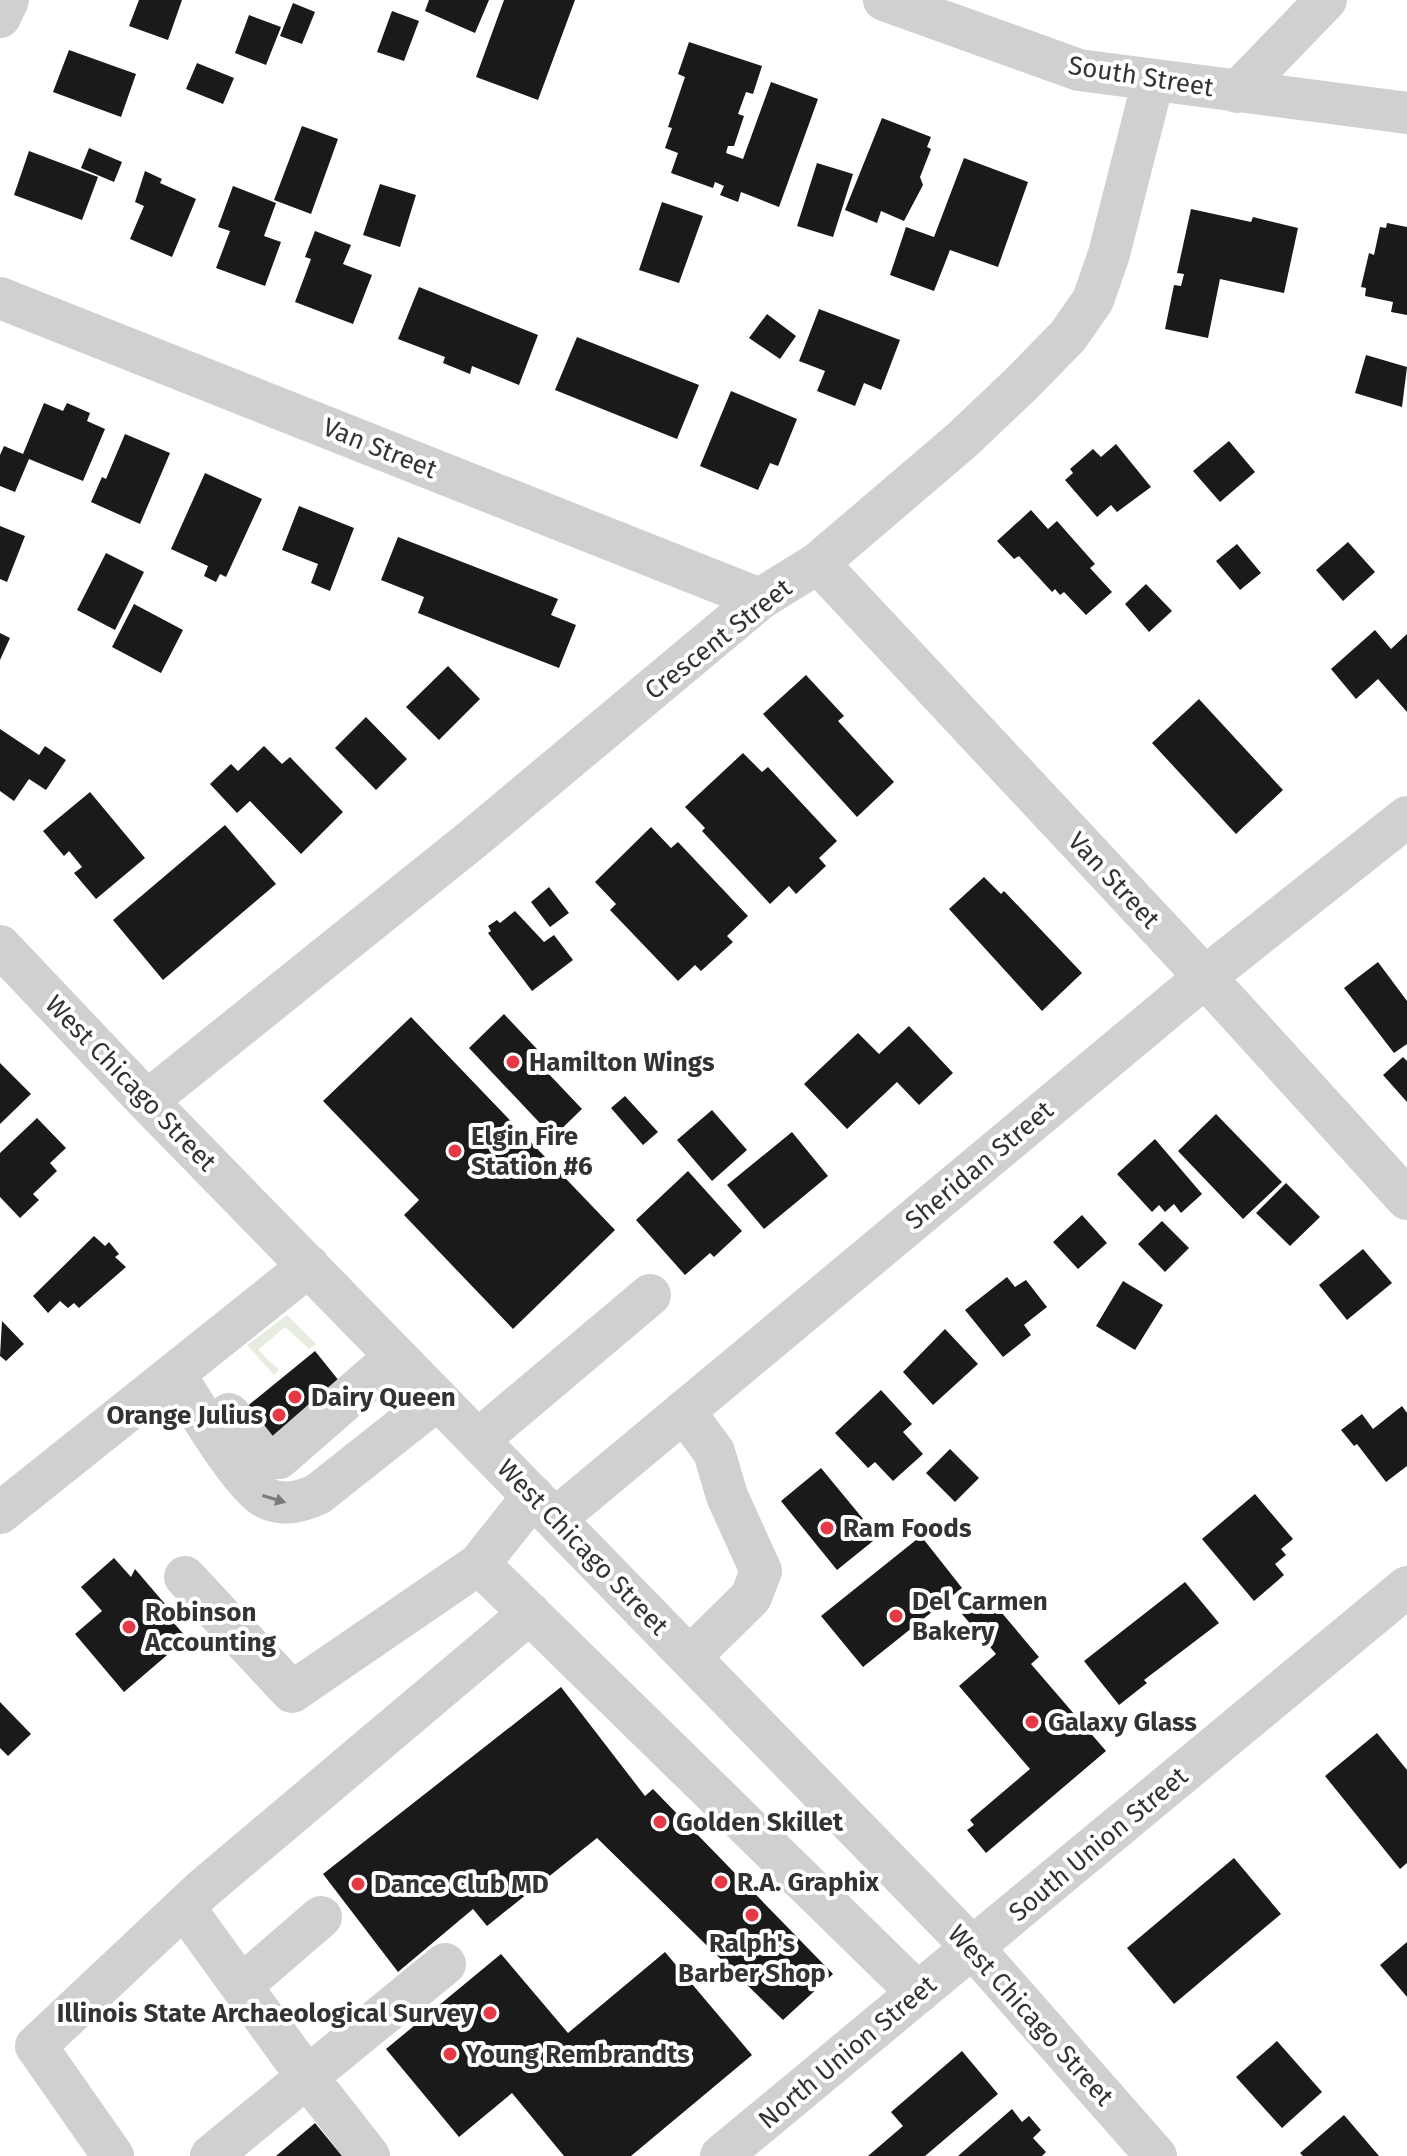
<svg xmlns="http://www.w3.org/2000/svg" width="1407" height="2156" font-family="'Fira Sans',sans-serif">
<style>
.green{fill:#e6ecdf}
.building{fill:#1a1a1a}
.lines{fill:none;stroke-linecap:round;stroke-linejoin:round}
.minor{stroke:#d0d0d0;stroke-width:42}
.oneway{fill:#7a7a7a}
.poi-dot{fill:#e63946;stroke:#fff;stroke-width:3}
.labels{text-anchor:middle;stroke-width:8;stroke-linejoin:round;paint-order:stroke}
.street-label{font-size:26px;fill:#333;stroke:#fff}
.poi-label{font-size:26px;font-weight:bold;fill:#333;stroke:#fff;text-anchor:start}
</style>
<rect width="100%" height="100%" fill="#fff"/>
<path class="green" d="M287,1315L316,1344L309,1349L285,1327L258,1350L279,1370L274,1375L247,1345Z"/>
<path class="building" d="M139,0H182L168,40L129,26Z
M429,0H489L475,33L425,11Z
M504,0H575L538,100L476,77Z
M293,3L315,12L302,44L280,36Z
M392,11L419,21L404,61L377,52Z
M249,15L281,27L266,65L235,53Z
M689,42L762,66L753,94L746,92L738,114L744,116L734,146H728L726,153L743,159L771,82L818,99L779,207L741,192L738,202L720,195L724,186L715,182L713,188L671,173L678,153L665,148L672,128L668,127L685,77L678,74Z
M69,50L136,74L121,117L53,92Z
M197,63L234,78L223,104L186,89Z
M882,118L931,137L927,147L931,149L920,177L923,185L904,221L881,211L877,223L845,210Z
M302,126L338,139L311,214L274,200Z
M89,148L122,162L114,182L81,168Z
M29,151L98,177L82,220L14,195Z
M964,158L1028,182L998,267L950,250L934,291L890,275L906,227L934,237Z
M817,163L853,174L833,237L797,226Z
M145,171L162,179L160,183L196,199L172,257L130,239L144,206L135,202Z
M380,184L416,195L400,247L363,235Z
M233,186L276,203L264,236L281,242L265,286L216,268L230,231L218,227Z
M662,202L703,216L679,283L639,270Z
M1191,209L1251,222L1253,217L1298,228L1284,293L1220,279L1208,338L1165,329L1174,285L1181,286L1184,274L1177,273Z
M1387,223L1407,227V315L1391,312L1393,302L1365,296L1366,288L1361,287L1369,253L1374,255L1380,227L1386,228Z
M315,231L351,245L343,264L372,275L353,324L295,302L311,259L305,257Z
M419,287L538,335L519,385L472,366L470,374L443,363L445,357L398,339Z
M819,309L900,340L881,390L864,383L855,406L817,391L825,371L799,361Z
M767,314L796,336L780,359L749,338Z
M577,337L699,385L677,439L555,390Z
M1366,355L1407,367L1402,407L1355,393Z
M731,391L797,419L778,466L770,463L758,490L700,466Z
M44,403L63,411L67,403L90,413L87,421L105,429L83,481L29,459L15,492L0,486V455L4,446L23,454Z
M125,434L170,453L140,524L91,502L102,477L106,479Z
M1229,441L1255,472L1220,502L1193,471Z
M1116,444L1151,487L1117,512L1111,505L1097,517L1065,480L1073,473L1070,469L1093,449L1101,457Z
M205,473L262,499L226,577L220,574L216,582L204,576L208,566L171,549Z
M299,506L354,528L330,591L311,583L318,564L282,550Z
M1031,510L1048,529L1057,521L1095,564L1090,568L1112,592L1086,615L1064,592L1060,595L1055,589L1052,592L1019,556L1014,559L997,541Z
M0,526L25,536L7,582L0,579Z
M398,537L558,599L551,615L576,625L559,668L418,613L424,597L381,580Z
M1348,542L1375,572L1343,601L1316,570Z
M1237,544L1261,573L1240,590L1216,561Z
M106,553L144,572L115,630L77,610Z
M1146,584L1172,611L1149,632L1125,604Z
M134,604L183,630L161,673L112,647Z
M1375,630L1391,649L1407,634V712L1378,679L1356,699L1331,669Z
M0,633L10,638L0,660Z
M448,666L480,699L439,740L406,707Z
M806,675L844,716L838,721L894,782L857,817L763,714Z
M1199,699L1283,790L1236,834L1152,743Z
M366,717L407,759L376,790L335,748Z
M0,729L39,755L45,746L66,760L46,790L29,779L14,801L0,791Z
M264,746L282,764L290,757L343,812L301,854L250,801L237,813L210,784L231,764L238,771Z
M743,753L762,772L768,767L837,841L819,858L826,866L796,894L789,886L770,904L702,831L705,828L685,807Z
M90,792L145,858L96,899L74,873L82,867L69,851L64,856L43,831Z
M225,825L276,884L163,980L113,920Z
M651,827L671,848L678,842L748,916L727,936L733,942L701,971L695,965L678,981L610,910L616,904L595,882Z
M984,877L1001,894L1004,891L1082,973L1042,1011L949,909Z
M549,887L569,913L550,927L531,902Z
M515,911L544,942L554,935L573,960L532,991L488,933L491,931L488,926L497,920L500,923Z
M1378,962L1407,1001V1044L1394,1053L1344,988Z
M504,1014L551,1064L545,1070L582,1109L553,1137L469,1048Z
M411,1017L615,1230L513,1329L404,1215L419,1200L323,1101Z
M909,1026L953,1073L919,1105L897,1082L847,1129L804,1084L858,1033L879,1054Z
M1403,1057L1407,1061V1102L1383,1075Z
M0,1063L31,1094L0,1124Z
M625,1096L658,1132L643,1145L611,1108Z
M712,1110L747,1150L712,1181L677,1140Z
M1216,1114L1282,1182L1243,1219L1178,1151Z
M37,1118L66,1148L50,1163L57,1171L33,1194L39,1200L20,1218L0,1197V1153Z
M792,1132L828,1176L764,1229L727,1185Z
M1155,1139L1202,1194L1181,1213L1174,1204L1165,1212L1159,1205L1152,1212L1117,1174Z
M688,1171L742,1231L714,1257L710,1253L685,1275L636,1220Z
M1286,1183L1320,1217L1290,1246L1256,1213Z
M1082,1215L1107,1243L1078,1269L1053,1242Z
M1162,1221L1189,1248L1165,1272L1138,1244Z
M94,1236L105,1246L109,1242L119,1254L115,1257L126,1267L79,1308L74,1303L68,1308L60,1301L48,1313L33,1296Z
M1363,1249L1392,1283L1347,1320L1319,1285Z
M1007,1277L1015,1287L1026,1280L1047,1307L1024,1325L1031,1335L1003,1357L965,1310Z
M1123,1281L1163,1305L1135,1350L1096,1326Z
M2,1321L24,1344L6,1361L0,1356Z
M945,1329L978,1364L933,1405L903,1372Z
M315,1351L344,1387L274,1443L245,1408Z
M881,1390L912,1424L903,1432L923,1454L893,1481L875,1462L868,1468L835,1433Z
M1402,1406L1407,1413V1466L1386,1482L1357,1444L1354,1446L1341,1430L1362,1414L1373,1429Z
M950,1449L979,1478L955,1502L926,1473Z
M821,1468L878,1537L837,1570L781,1501Z
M1255,1494L1293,1539L1281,1549L1286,1555L1275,1564L1284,1575L1254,1601L1202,1539Z
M921,1536L962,1588L863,1667L821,1616Z
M114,1558L131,1577L135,1569L177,1618L173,1622L187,1638L124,1692L75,1634L102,1611L81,1587Z
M1185,1582L1219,1623L1144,1680L1147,1683L1119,1705L1084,1661Z
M985,1593L1039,1657L1031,1664L1106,1751L986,1853L967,1830L974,1825L970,1820L1030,1769L959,1686L996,1654L962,1614Z
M561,1687L645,1796L653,1789L833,1974L783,2020L597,1838L487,1926L473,1909L398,1972L323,1874Z
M0,1702L31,1734L8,1756L0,1748Z
M1377,1733L1407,1770V1863L1400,1869L1325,1776Z
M1234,1858L1281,1914L1174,2004L1127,1948Z
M1407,1942V1997L1380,1965Z
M665,1952L752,2055L631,2156H564L512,2093L459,2137L386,2049L501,1954L568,2033Z
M1277,2041L1322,2092L1282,2128L1236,2077Z
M962,2051L998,2094L925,2156H868L903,2126L891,2112Z
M1012,2109L1022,2122L1029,2116L1041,2130L1033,2138L1046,2152L1042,2156H958Z
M1344,2115L1379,2156H1303L1300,2153Z
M315,2123L342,2156H276Z"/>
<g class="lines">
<path class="minor" d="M884,0L1079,70L1407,113
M0,17L8,0
M1237,92L1326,0
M0,298L760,599
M818,563L1205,977L1407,1199
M0,946L147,1101L973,1948L1156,2156
M147,1101L474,838L760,599L818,563L962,440L1021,384L1068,336L1093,300L1109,254L1153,81
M175,1375C197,1408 231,1468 259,1493C276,1508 299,1503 318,1494L438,1399
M684,1411L714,1452L727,1496L761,1571L751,1597L690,1657
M229,1414L261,1455L279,1458L396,1356
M478,1440L650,1295
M533,1496L479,1564L918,1993
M0,1513L309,1266
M555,1519L1205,977L1407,817
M185,1577L292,1692L479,1564
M184,1907L307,2077L445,1964
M241,1986L321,1917
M113,2156L36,2046L203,1889L530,1613
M211,2156L307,2077L369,2156
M721,2156L1407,1587"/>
</g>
<defs><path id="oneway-solid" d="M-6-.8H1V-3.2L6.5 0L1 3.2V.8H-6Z" transform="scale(2)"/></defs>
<use class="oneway" href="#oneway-solid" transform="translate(274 1499) rotate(17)"/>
<g class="poi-dot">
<circle cx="513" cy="1062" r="8"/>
<circle cx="455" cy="1151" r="8"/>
<circle cx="295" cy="1397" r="8"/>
<circle cx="279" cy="1415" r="8"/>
<circle cx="827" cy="1528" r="8"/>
<circle cx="896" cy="1616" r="8"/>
<circle cx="129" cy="1627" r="8"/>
<circle cx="1032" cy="1722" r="8"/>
<circle cx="660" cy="1822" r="8"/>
<circle cx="721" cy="1882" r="8"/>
<circle cx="358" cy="1884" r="8"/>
<circle cx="752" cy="1915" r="8"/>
<circle cx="490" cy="2013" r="8"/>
<circle cx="450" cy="2054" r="8"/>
</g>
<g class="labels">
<g class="street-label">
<text transform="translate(1141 76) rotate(9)" y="9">South Street</text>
<text transform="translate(380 448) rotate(22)" y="9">Van Street</text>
<text transform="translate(718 639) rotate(-38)" y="9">Crescent Street</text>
<text transform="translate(1114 880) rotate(47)" y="9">Van Street</text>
<text transform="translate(131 1083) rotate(46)" y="9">West Chicago Street</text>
<text transform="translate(979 1165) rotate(-40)" y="9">Sheridan Street</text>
<text transform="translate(583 1547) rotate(46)" y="9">West Chicago Street</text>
<text transform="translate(1098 1844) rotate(-40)" y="9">South Union Street</text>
<text transform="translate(1031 2015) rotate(48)" y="9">West Chicago Street</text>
<text transform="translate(847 2052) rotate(-40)" y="9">North Union Street</text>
</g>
<g class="poi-label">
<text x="529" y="1071">Hamilton Wings</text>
<text x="471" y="1145">Elgin Fire<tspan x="471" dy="30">Station #6</tspan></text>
<text x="311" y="1406">Dairy Queen</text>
<text x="263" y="1424" text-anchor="end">Orange Julius</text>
<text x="843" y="1537">Ram Foods</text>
<text x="912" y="1610">Del Carmen<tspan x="912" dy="30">Bakery</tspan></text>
<text x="145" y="1621">Robinson<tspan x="145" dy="30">Accounting</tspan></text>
<text x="1048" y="1731">Galaxy Glass</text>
<text x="676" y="1831">Golden Skillet</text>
<text x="737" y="1891">R.A. Graphix</text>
<text x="374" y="1893">Dance Club MD</text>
<text x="752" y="1952" text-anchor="middle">Ralph's<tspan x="752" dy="30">Barber Shop</tspan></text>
<text x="474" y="2022" text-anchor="end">Illinois State Archaeological Survey</text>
<text x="466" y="2063">Young Rembrandts</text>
</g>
</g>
</svg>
